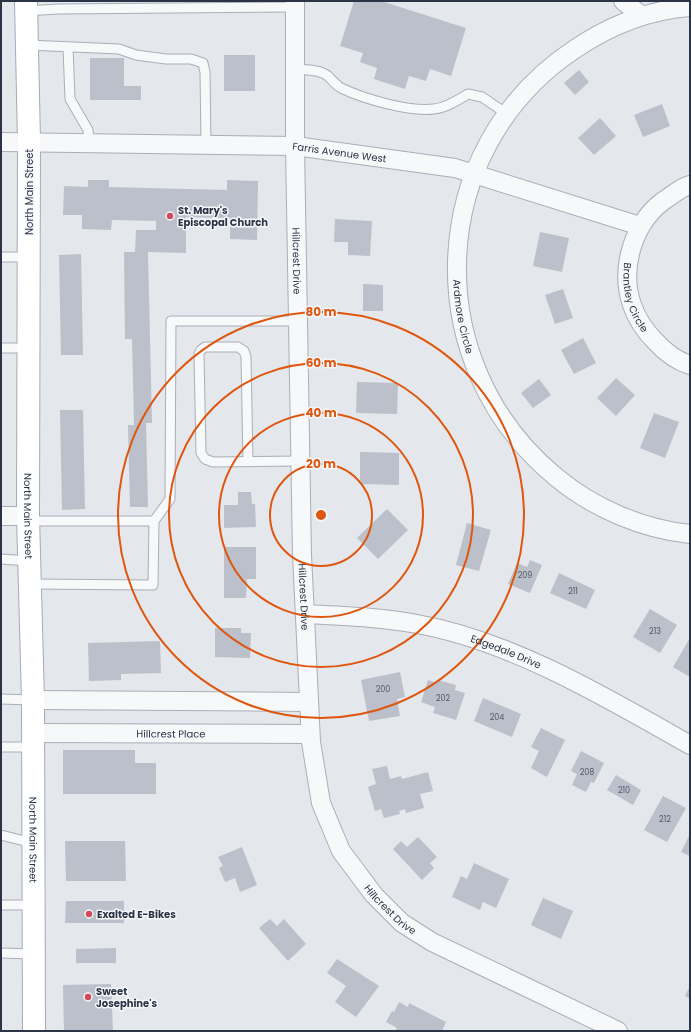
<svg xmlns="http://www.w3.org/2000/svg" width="691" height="1032" font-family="Poppins,sans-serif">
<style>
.building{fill:#bbc0ca}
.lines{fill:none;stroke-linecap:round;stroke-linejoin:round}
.service-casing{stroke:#a9aeb7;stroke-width:11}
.minor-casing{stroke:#a9aeb7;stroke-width:20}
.primary-casing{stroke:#a3abb8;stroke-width:24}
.service{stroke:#f7f8fa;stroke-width:9}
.minor{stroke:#f7f8fa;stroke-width:18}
.primary{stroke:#fff;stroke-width:22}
.ring{fill:none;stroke:#df570f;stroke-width:2}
.poi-dot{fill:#d1495b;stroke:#f4f6f9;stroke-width:1.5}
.labels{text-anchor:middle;stroke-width:3;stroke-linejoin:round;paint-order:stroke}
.number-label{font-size:8px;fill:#4f5766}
.street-label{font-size:10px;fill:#2b3445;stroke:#f4f6f9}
.poi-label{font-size:10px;font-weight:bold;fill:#2b3445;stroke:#f4f6f9;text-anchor:start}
.centre{fill:#df570f;stroke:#f4f6f9;stroke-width:2}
.ring-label{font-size:12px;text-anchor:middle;font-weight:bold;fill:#df570f;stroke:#f4f6f9;stroke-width:3;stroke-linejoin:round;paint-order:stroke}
</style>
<rect width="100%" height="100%" fill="#e4e7ec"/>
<path class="building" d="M354,1H381L466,28L451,76L430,69L426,81L409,76L405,89L374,79L377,68L360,62L363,53L340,46Z
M224,55H255V91H224Z
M90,58H124V86H141V100H90Z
M579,70L589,82L575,95L564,83Z
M662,104L670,126L643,137L634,115Z
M600,118L616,136L594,155L578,138Z
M88,180H109V187L227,190V180L258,181L257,240L230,239V218L186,217V253L148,252L152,423H146L148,507H130L128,425H134L132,339H125L124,252H135L136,230H156V221L112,220L111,230L82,229V215H63L64,186L88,187Z
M335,219L372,221L370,256L348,255V242H334Z
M540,232L569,238L562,272L533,266Z
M81,254L83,355H61L59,255Z
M363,284L383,285V311H363Z
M563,289L573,318L555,324L545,295Z
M583,338L596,363L574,374L561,350Z
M616,378L635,395L616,416L597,398Z
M539,379L551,395L533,408L521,393Z
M357,382L398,383L397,414L356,413Z
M60,410H83L85,509L62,510Z
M654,413L679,422L665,458L640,448Z
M360,452L399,453V485L360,484Z
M238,492H251L252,504H255L256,527L224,528V505H238Z
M387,509L408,530L378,559L357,538Z
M467,523L491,530L479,571L456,565Z
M224,547H256V579H247L246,598H224Z
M530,560L542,565L530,593L508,584L517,563L527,567Z
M559,573L595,590L586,609L550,593Z
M650,609L677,625L660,653L633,637Z
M215,628H241V633H251L250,658L215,657Z
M690,638V677L673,667Z
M160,641L161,673L121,674V680L89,681L88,643Z
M400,672L405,697L397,699L400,716L369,721L361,680Z
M428,680L437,683L438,680L456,685L455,690L465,693L456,720L433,713L435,707L421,702Z
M483,698L521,714L512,737L474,721Z
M541,728L565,740L547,777L531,768L539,751L531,747Z
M63,750H135V763H156V794H63Z
M581,751L604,763L594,783L591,782L586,792L572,785L577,774L571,771Z
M387,766L390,779L401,776L402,779L428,772L433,791L420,794L424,808L406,813L405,809L399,811L400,814L384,818L381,809L375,811L368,787L376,784L372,769Z
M616,775L641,790L633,805L607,790Z
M663,796L686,808L667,842L644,830Z
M690,834V856L681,852Z
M418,837L437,857L430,863L434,868L422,880L393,849L401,841L407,847Z
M65,841H125L126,881H66Z
M242,847L257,885L240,892L235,878L225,882L219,868L223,866L218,857Z
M474,863L509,879L496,908L483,902L480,910L452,897L461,876L467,879Z
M543,898L573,911L561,939L531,925Z
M66,901H124V923H65Z
M270,919L277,926L284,919L306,944L288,961L259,928Z
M116,948V963H76V949Z
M337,959L379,986L356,1017L335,1002L346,986L327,973Z
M111,984L113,1031H64L63,985Z
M690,986V999L685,996Z
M399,1002L408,1007L409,1003L446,1022L442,1031L396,1030L397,1028L386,1022L392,1011L394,1012Z"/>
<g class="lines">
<defs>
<path id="service" d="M25,11L59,9L295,7
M27,45L119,49L136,55L166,59H191L203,63L205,72L206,145
M68,47L70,99L88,130L89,143
M295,69C305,70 320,69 328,76C332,80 336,85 341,88C364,99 409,112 434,109C446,108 458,100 468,94L482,97L507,114
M1,257H29
M1,348H29
M248,462L246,357L244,351L238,347H205L201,350L199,354L201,453L205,459L213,462L300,461
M28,521H154L153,585L30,584
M154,521L170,499L171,321H298
M1,559L29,561
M1,699L33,700
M1,747H33
M1,835L33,843
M1,905H34
M1,953L34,954"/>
<g id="minor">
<path id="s1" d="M295,1V146L302,555L311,742L321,803L341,851L374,895L402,923L432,942L618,1031"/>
<path d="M623,1L642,16"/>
<path id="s2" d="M690,7C649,10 609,26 575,49C424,149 418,364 556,477C593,508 642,529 690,534"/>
<path id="s3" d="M1,142L295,146L455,168L640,226"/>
<path id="s4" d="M690,185C682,187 675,193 669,197C634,219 619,267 632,305C637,319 645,331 655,341C664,351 677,361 690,365"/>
<path d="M1,516H28"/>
<path id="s5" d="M305,614C343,616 380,617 417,624C512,641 607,698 690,745"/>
<path d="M33,700L308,702"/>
<path id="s6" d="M33,733L310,734"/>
</g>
<g id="primary">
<path id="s7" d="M26,1L29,142L28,516L33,700L34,1031"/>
</g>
</defs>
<use href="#service" class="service-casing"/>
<use href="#minor" class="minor-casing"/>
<use href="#primary" class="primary-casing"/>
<use href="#service" class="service"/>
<use href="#minor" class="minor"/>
<use href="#primary" class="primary"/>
</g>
<g class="ring">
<circle cx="321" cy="515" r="51"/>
<circle cx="321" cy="515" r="102"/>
<circle cx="321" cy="515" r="152"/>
<circle cx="321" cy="515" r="203"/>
</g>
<g class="poi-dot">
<circle cx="170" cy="216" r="4"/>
<circle cx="89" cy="914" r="4"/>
<circle cx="88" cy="997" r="4"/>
</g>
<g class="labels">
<g class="number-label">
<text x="525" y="578">209</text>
<text x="573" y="594">211</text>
<text x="655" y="634">213</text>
<text x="383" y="692">200</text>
<text x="443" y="701">202</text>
<text x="497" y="720">204</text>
<text x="587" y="775">208</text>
<text x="624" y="793">210</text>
<text x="665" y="822">212</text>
</g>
<g class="street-label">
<text dy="4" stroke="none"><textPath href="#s3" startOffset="339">Farris Avenue West</textPath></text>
<text transform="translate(29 192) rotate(-90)" y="4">North Main Street</text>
<text dy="4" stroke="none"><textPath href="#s1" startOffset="260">Hillcrest Drive</textPath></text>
<text dy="4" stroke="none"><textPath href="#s4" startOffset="140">Brantley Circle</textPath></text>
<text dy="4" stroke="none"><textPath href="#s2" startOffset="432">Ardmore Circle</textPath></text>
<text dy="4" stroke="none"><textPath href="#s7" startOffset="515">North Main Street</textPath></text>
<text dy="4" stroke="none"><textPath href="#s1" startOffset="596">Hillcrest Drive</textPath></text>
<text dy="4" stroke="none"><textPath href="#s5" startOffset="206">Edgedale Drive</textPath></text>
<text dy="4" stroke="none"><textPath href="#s6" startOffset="138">Hillcrest Place</textPath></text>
<text dy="4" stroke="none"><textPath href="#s7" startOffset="839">North Main Street</textPath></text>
<text dy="4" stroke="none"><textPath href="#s1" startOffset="932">Hillcrest Drive</textPath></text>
</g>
<g class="poi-label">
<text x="178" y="214">St. Mary's<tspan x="178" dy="12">Episcopal Church</tspan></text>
<text x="97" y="918">Exalted E-Bikes</text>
<text x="96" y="995">Sweet<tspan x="96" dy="12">Josephine's</tspan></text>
</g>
</g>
<circle cx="321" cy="515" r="6" class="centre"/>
<g class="ring-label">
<text x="321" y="316">80 m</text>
<text x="321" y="367">60 m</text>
<text x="321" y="417">40 m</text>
<text x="321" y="468">20 m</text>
</g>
<rect width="691" height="1032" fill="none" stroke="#2b3445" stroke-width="4"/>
</svg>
